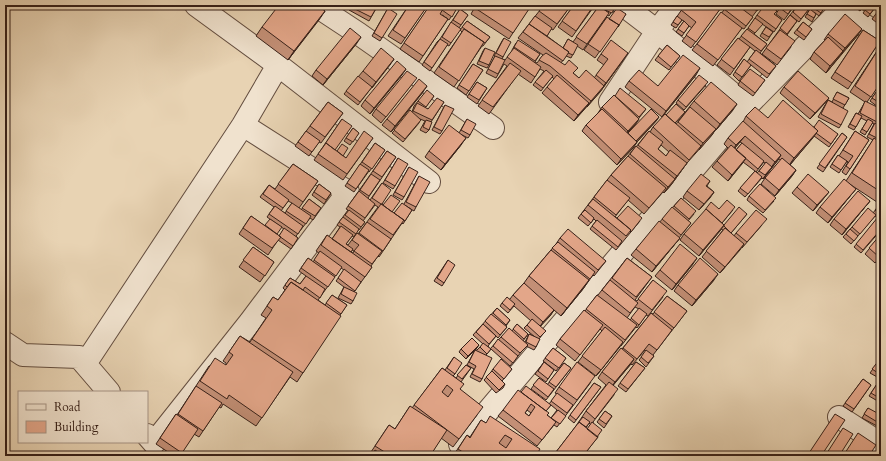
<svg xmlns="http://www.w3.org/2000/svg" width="886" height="461" font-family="Cardo,serif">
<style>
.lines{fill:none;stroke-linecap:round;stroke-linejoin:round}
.street-casing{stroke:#634d3f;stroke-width:24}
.street{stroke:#f0e2ce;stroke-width:22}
.wall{fill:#c38f76;stroke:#372018;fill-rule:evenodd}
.shaded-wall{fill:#9f7460;stroke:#372018}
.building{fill:#e3a689;stroke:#372018;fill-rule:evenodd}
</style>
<rect width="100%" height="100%" fill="#e8d3b3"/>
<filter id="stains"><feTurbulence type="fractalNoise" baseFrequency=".005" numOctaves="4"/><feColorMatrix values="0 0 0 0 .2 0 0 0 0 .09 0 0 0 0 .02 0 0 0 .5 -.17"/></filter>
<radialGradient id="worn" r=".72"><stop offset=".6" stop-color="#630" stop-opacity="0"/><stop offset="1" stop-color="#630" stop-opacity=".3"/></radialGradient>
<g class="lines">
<defs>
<path id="street" d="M196,5L278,65L429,182
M315,5L359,34L493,128
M623,5L657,31L747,106
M836,5L881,37
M610,102L657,31L677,5
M5,343L23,355L79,357L109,392
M85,364L243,125L278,65
M839,417L881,444
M147,435L154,443L250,322L348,192L243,125
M460,444L747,106L842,9"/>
</defs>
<use href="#street" class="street-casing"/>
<use href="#street" class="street"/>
</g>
<path class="wall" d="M352,5H378L369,21L349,10Z
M409,5H452L457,8L449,20L442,15L448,19L419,62L400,49L429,7L427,6L401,44L388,36Z
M476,5H531L509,39L471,14Z
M544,5L569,8L553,30L551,29L547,36L563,48L568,39L573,42L599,6L604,10L607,5H616L609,16L607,15L583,50L577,46L571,58L566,56L561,63L579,78H594L604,65L597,60L601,54L624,59L600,92L574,121L542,93L554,79L552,77L541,91L533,85L544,71L540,69L531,83L518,74L489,114L478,106L507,66L504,64L496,78L486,73L495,56H494L502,41L504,38L503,57L502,59L505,60L512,51V50L516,43L540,54L535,62L537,63L543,55L518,38Z
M574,5H595L572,37L558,27Z
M685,5H723L691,48L682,41L692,28L689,26L682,36L676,32L684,21L682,20L676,28L671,25Z
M728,5L753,17L744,29L742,28L713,66L692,50Z
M737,5H761L752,17Z
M774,5H795L784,20L776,14L779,9Z
M798,5H812L799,22L790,15Z
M814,5L824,8L819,16L814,12L816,14L812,22L805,17L810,9V10Z
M852,5H865L860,11Z
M869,5H877L868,17L863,13Z
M881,7V26L872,19Z
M388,8L382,38L380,41L372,36Z
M460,9L468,15L459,28L451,43L449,46L447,45L430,71L422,65L437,42L440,39Z
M325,11L288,60L256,36L262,27Z
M626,14L595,58L584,50L607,17L609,19Z
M774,14L782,20L774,32L762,24L754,34L767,44L760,53L776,66L767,78L751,65L739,81L733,75L744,59L747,62L755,51L750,47L730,75L717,65L738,38L739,39L747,29H748L757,15Z
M790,15L797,21L787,35L791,47L777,65L762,54Z
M467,21L490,37L483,46H482L454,87L434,73L462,32L460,30Z
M803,22L812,29L804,40L794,33Z
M766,27L773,32L767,41L760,36Z
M863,30L880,41L848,89L831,78Z
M828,34L858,35L826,73L810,59L814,52L825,40H824Z
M357,43L323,85L312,76L316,70Z
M667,45L680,56L669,70L655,60Z
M881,45V82L867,102L879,123L878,125L877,130H879L881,127V141L880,142L881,143V230L861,253L854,247L878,218L875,216L851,244L843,237L852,227L873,213L880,204L848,183L851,195L828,223L816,213L820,207L846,181L873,140L867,137L874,124L872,123L865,135L860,132L867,121L861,118L854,130L848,127L856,113L858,114L865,102L850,92Z
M485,48L489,65L487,68L477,64L483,51Z
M394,59L358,105L344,94L363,71Z
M473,64L483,70L466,95L457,88Z
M406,69L370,114L361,106L365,100Z
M696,75L662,117L625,87L629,81L658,86Z
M765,80L753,96L738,85L740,81Z
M477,82L487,88L477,104L467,97Z
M412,84L381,123L372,115L376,109Z
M706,85L684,110L676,103L678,100Z
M881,85V102L878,107L870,101Z
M784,87L824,104L810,119L780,93Z
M423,92L391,132L382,125L387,119Z
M837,92L849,98L843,108L841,125L839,128L818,117L828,100L832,102Z
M434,96L425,108L428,109L444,102L431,122L429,130L426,133L420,130L425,121L420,119L419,123L403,142L392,133L412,112L414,106L418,101Z
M615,96L646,109L639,118L635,125L628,133L657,120L637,142L633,148L617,165L582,131L586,125L598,113L602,107Z
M694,101L733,110L716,130H715L712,135L687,163L671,185L664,193L663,192L644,214L628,200L615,217L617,218L640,221L616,250L590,229L596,221L594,219L588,226L578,218L594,197L611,175L628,156L636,146V147L649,131L650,132L653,127L666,115H682L675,123L676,124ZM661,145L669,152L666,156L658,149Z
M328,102L343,113L321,143L319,142L309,156L295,146Z
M445,105L442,131L440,134L432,130Z
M746,116L768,118L814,127L838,134L829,147L814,136L790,165L796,170L792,176L775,196L761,184L765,178L781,160L779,159L763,179L762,178L745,197L738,191L755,171L743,162L728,181L712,167L728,148L724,144L728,138L743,122ZM740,142L742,143L736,150L735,148ZM764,162L765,164L757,173L756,172Z
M342,119L335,150L346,158L373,138L343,180L314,160Z
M467,119L470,135L468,138L462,135L461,145L441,170L425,157L429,151L459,133Z
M353,128L359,133L350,145L344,141Z
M855,131L869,140L846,175L842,172L848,162L847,161L839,173L830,167L838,155L839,156Z
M842,133L847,137L823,172L817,168Z
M375,143L385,150L369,172V171L354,192L345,186Z
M387,151L396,157L368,198L370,200L382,183V204L394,213L404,204L419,176L416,207L414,211L406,206L412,210L403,224L402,223L379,257L378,256L371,266L372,267L354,292L353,301L351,304L338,298L344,287L336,281L344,270L341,268L318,300L325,305L332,295L347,305L340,315L297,382L290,377L256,426L223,404L221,408L219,407L199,437L194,434L179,456H174L156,444L176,414L177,415L209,366L226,365V363L223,361L240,336L250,342L266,318L261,315L273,297L278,300L285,290L283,288L290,278L300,284L306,276L299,271L308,258L313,262L319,253L316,251L327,235L332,239L340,227L337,225L348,210L346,209ZM375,205L378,207L358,234L357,233L348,245L346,244L352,236L354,237L358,230H359L365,222L363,221ZM352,250L354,251L353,253L351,252Z
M398,158L395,186L393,189L383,183Z
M293,164L318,181L299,208L301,210L309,199L321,208L313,220L310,218L296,236L298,238L291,249L278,240L268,255L239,234L251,216L279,236L284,229L267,217L274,207L260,197L269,185L275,189ZM288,201L292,203L285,213L281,211Z
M409,167L404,197L402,200L393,195Z
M710,181L707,186L714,192L699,210L683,197L687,191Z
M319,184L331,193L324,204L312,195Z
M797,187L824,198L813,211L792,193Z
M749,196L774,201L763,213L747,200Z
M681,198L694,214L688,221L691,223L679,238H680L675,244L652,272L631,255L636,249L672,208Z
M870,201L865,207L842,235L830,225L834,219Z
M719,209L733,210L722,223L724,225L747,214L731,233L734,236L736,233L762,225L742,248L741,247L720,273L702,257L723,230L721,229L699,256L680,240L684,234Z
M881,234V256L875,263L865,254Z
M560,238L606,261L594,276L593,275L583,289L561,316L554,310L550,316L540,326L543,334L539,339L536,347L534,350L526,346L510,366L491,349L486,355L482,379L480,382L470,377L474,369L467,365L475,350H477L483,344L473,335L497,308L510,320L506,326L507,327L498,338L485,326L496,336L488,346L490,349L501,337L512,331L517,324L528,334L523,341L525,342L529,334L535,337L524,328L531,321L514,306L508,313L500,306L502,303L510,299L513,295L524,283L529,276L556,244Z
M253,247L274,262L260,282L239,267Z
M627,258L652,277L635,300L637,301L653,280L663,297L648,316L646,315L637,328L636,327L621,346V345L596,376L578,362L602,331L600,329L575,361L556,345L560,339L585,311L597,295H598ZM635,307L639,309L630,320L627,318Z
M448,260L444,283L442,286L434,281Z
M881,261V269L877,266Z
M693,264L672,290L655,276L660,270Z
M714,280L692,306L674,291L678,285Z
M667,296L687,311L653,355L654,356L646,367L639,360L646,351L645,350L632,365L631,364L613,385L614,395L593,422L598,437L593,443L583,456H553L576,426L586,411L606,385L598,378L602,372L622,349L651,313L653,314ZM589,423L591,425L587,429L586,428Z
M477,348L466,359L459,352L461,349Z
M553,348L566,358L556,371L543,361Z
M454,357L455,374L453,376L456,378L466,365L471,368L461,382L460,389L477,415L453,447L441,438L430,456H371L369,455L389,425L395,429L410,406L412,408L442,368L445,370Z
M880,359L881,375L879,378L870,373Z
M544,362L554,370L546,382L535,374Z
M636,362L645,368L626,392L618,386Z
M564,363L571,368L546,400L531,389L539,378L547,385Z
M493,369H512L502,381L505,384L503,388L496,393L484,380L491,372Z
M863,379L871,385L852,412L843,406Z
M879,381L881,382V403L869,396Z
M591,382L557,427L554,425L537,446L498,416L503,410L521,392L549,404L557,394L555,393L559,387ZM551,405L557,410L551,418L547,415L546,411ZM527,410L531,413L529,416L525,413Z
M594,383L601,387L574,423L568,418Z
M868,408L879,423L877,426L862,418Z
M605,411L612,416L604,428L597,422Z
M481,420L537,454L539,456H453L467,435L470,437Z"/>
<path class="shaded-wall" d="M325,11L319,20L288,60L294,51Z
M862,29L858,35L841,54L845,48Z
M361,37L357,43L323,85L327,79Z
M843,51L839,57L826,73L830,66Z
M628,53L600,92L587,107L591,101L602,88Z
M394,59L390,65L372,88L376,82Z
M700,68L696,75L662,117L666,111Z
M406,69L402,75L370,114L374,108Z
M427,86L423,92L391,132L395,126Z
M829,98L824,104L810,119L815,113Z
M589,103L574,121L578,115Z
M737,104L733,110L716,130L720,124Z
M659,117L657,120L634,145L636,141Z
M639,119L635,125L623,137L628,131Z
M716,129L712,135L699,150L703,143Z
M818,131L812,139L788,167L794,158Z
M745,136L740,142L732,151L736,145Z
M466,138L461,145L441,170L445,164Z
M637,142L633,148L617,165L621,159Z
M781,155L777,161L763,179L775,162Z
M746,158L742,164L728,181L732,175Z
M687,163L671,185L664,193L668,187Z
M796,170L792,176L775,196L779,190Z
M856,189L851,195L828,223L832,217Z
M714,192L710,198L699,210Z
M829,192L824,198L813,211L817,205Z
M870,201L865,207L842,235L846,229Z
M724,225L720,231L699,256L703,250Z
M680,238L675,244L652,272L656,266Z
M744,244L740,250L720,273L725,267Z
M697,258L693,264L672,290L676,284Z
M718,274L714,280L692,306L696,300Z
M589,280L583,289L561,316L567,308Z
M554,310L550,316L539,328L543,322Z
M623,342L619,348L596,376L601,370Z
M479,345L477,348L466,359L468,356Z
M634,359L630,365L611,388L615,382Z"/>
<path class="building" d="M279,5H317L325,11L294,51L262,27Z
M352,5H378L371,17L351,7Z
M409,5H428L405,38L393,30Z
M430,5H437L443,9L440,14L448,19L423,56L404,43Z
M437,5H452L457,8L452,17L442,10L443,9Z
M477,5H523L529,9L513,33L475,8Z
M544,5H565L569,8L557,24L539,11Z
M574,5H594L576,31L562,21Z
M607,5H616L612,13L605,10Z
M685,5H723L696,42L686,35L696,22L681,10Z
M728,5H737L753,17L746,26L724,9Z
M749,5H761L757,11Z
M765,5H769L777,11L774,14L782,20L776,29L757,15Z
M782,5H794L788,14L780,8Z
M798,5H812L801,19L793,12Z
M814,5H819L824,8L821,13L812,7Z
M869,5H877L870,14L865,10Z
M599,6L609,13L587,44L576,37Z
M881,7V17L876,13Z
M388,8L397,14L382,38L374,33Z
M617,8L626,14L618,27L619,25L609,19Z
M460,9L468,15L461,25L453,20Z
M810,9L816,14L814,18L807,14Z
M721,12L742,28L718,60L697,44Z
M845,14L862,29L845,48L828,34Z
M790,15L797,21L787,34L780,28Z
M535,16L552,28L547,36L529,24Z
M677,16L682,20L678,25L673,22Z
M607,17L619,25L600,52L588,44Z
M755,18L763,24L755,33L748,28Z
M467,21L490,37L485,43L462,27Z
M684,21L689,26L684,33L678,29Z
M451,22L461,29L451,43L442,37Z
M803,22L812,29L806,37L797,30Z
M529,24L569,52L563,61L523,32Z
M766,27L773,32L769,37L762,33Z
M350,28L361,37L327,79L316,70Z
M464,29L484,42L459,81L439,67Z
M747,29L767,44L761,51L741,36Z
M780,30L795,41L781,59L766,48Z
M863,30L880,41L852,83L835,72Z
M828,37L843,51L830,66L814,52Z
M504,38L511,42L503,57L496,53Z
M738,38L750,47L734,69L721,59Z
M440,39L448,44L432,68L424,62Z
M568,39L578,45L573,55L568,53L569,52L563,48Z
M518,40L540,54L535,61L514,47Z
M611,40L628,53L606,83L596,75L608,59L601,54Z
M667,45L680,56L671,67L658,56Z
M881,45V82L871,97L855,86Z
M381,48L394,59L376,82L363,71Z
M485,48L495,52L489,65L479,61Z
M514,48L541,67L535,77L507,57Z
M756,50L776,66L769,74L749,59Z
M546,53L565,65L569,60L578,68L573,73L579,78L586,70L604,86L591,101L550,66L539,60L542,56Z
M683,55L700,68L666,111L629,81L639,70L658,86Z
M495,56L505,60L498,74L488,69Z
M744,59L751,65L742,77L735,72Z
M397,61L406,69L374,108L365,100Z
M510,63L521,71L493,107L482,100Z
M473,64L483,70L469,91L459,85Z
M750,69L765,80L755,93L740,81Z
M546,70L553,76L543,88L535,82Z
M407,71L417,78L386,117L376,109Z
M798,71L829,98L815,113L784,87Z
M557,75L589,103L578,115L547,87Z
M699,75L708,82L686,107L678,100Z
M358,76L372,87L360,102L346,91Z
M419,79L427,86L395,126L387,119Z
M477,82L487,88L479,100L469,94Z
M711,82L737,104L720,124L694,101Z
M881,85V102L880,103L872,98Z
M620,88L646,109L639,117L615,96Z
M427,90L434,96L426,107L418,101Z
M837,92L849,98L845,105L833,99Z
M614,95L639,119L628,131L602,107Z
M437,98L444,102L432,120L413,111L417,103L428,109Z
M783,100L818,131L794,158L746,116L755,107L768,118Z
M828,100L848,111L841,125L821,114Z
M865,101L881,109V119L879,123L860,113Z
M328,102L343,113L325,137L310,126Z
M676,104L685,112L675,123L666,115Z
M445,105L454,109L442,131L434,127Z
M690,107L716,129L703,143L678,122Z
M602,109L637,142L621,159L586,125Z
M651,109L659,117L636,141L628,133Z
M410,110L421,120L405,139L394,130Z
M856,113L862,116L856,127L850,124Z
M665,114L701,146L689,160L653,127Z
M342,119L352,126L335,150L326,143L325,144Z
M467,119L476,124L470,135L461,130Z
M868,119L873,122L867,132L862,129Z
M426,120L432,122L429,130L423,127Z
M819,120L838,134L831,144L816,133L818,131L814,127Z
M743,121L781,155L775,162L745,136L736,145L728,138Z
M875,123L879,126L877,130L881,132V140L869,134Z
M449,125L466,138L445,164L429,151Z
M353,128L359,133L353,142L346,138Z
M306,131L320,141L312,152L298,142Z
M364,131L373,138L347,174L318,154L326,143L346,158Z
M649,131L663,142L658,149L666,156L670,150L687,163L677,176L638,145Z
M855,131L869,140L850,169L846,166L853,156L843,150Z
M842,133L847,137L825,168L819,164Z
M874,138L881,143V192L852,173Z
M375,143L385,150L372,169L362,162Z
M742,143L764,161L758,169L736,150Z
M342,144L348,148L343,156L337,151Z
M731,145L746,158L732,175L717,161Z
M636,146L675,179L668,187L630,154Z
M387,151L396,157L382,177L373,171Z
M838,155L847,161L841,170L832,164Z
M628,156L666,188L649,208L611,175Z
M398,158L408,164L395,186L385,180Z
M782,158L796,170L779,190L765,178Z
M766,162L772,167L765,175L759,171Z
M293,164L318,181L303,202L278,184Z
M360,164L369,170L356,189L347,183Z
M409,167L418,172L404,197L395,192Z
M755,171L762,177L748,194L740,188Z
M371,174L380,180L369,196L360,190Z
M701,174L710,181L706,186L714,192L704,204L687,191Z
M808,174L829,192L817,205L797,187Z
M419,176L430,182L416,207L406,202Z
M844,179L856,189L832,217L820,207Z
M607,180L630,198L616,215L594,197Z
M382,183L391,190L382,204H381L372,198Z
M319,184L331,193L326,200L314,192Z
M760,184L776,198L765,210L749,196Z
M269,185L289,200L283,208L263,194Z
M359,191L375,204L365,218L348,206Z
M858,191L870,201L846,229L834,219Z
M391,195L400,201L392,212L383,205Z
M681,198L696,211L689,219L674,206Z
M309,199L321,208L315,216L302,208Z
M593,199L631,230L626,236L588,205Z
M727,200L735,207L722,223L706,209L705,210L711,202L719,209Z
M292,203L311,216L306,224L286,211Z
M402,203L412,210L405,221L394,213Z
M881,203V216L875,210Z
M381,204L404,220L393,235L370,219Z
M275,206L303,226L298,234L269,214Z
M628,206L642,218L631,232L630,231L631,230L617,218Z
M672,207L691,223L681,235L662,219Z
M739,207L747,214L731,233L724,226V225Z
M868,208L876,215L860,234L852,227Z
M706,209L724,225L703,250L684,234Z
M349,210L365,222L361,227L345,215Z
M585,210L594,218L591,223L581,214Z
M756,210L767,219L747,242L736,233Z
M251,216L281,237L272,248L243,228Z
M343,217L359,229L356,234L339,222Z
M878,217L881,219V229L863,250L856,244Z
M270,219L282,227L277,234L265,225Z
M597,220L622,241L618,247L592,226Z
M659,221L680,238L656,266L636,249Z
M367,222L391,239L383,251L359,233Z
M341,226L353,235L346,244L353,249L351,252L332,239Z
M284,228L298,238L293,246L279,236Z
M725,228L744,244L725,267L706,251Z
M568,229L606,261L598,270L560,238Z
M850,229L858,236L854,241L846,234Z
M357,233L382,251L372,264L354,251L359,245L352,240Z
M881,234V255L879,257L869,248Z
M327,235L372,267L365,277L321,245Z
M558,242L595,272L590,279L552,248Z
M680,244L697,258L676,284L660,270Z
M253,247L274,262L265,276L243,260Z
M551,250L589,280L567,308L529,276Z
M320,251L342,267L336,276L314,260Z
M308,258L335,277L328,287L301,268Z
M627,258L652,277L636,297L612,278Z
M700,258L718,274L696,300L678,285Z
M448,260L455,265L444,283L437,278Z
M344,269L361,282L355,291L338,278Z
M306,276L325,289L320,298L305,287L303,290L291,282L287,287L285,285L290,278L300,284Z
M610,280L638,303L630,313L602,290Z
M653,280L667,291L652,310L638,299Z
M291,282L341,316L303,373L252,339L272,310L267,306L273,297L278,300Z
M524,283L554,310L543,322L513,295Z
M344,287L357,293L353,301L341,294Z
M332,295L347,305L341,314L326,303Z
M597,295L637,325L625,340L586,309Z
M667,296L687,311L674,328L654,312Z
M507,297L515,304L510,310L502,303Z
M497,308L510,320L506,325L493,313Z
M639,308L647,314L639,325L631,318Z
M584,310L603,325L580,355L560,339Z
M651,313L672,330L657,350L649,344L637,359L623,348Z
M491,314L507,327L500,335L485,321Z
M532,319L546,331L540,337L527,325Z
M483,324L496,336L489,344L476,332Z
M517,324L528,334L524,339L513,329Z
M605,327L623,342L601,370L582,356Z
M509,328L528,345L520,353L501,337Z
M529,334L540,339L536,347L526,342Z
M240,336L293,372L262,418L229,395L227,399L200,381L215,358L226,365L233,355L229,352Z
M472,338L479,345L468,356L461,349Z
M498,339L518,356L513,363L493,346Z
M483,343L491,349L487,354L480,347Z
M553,348L566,358L559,368L545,358Z
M621,348L634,359L615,382L602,372Z
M475,350L492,358L482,379L472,374L476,366L469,362Z
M646,350L654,356L648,363L641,357Z
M454,357L462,363L455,374L447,368Z
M501,359L512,369L504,379L493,369Z
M880,359L881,360V375L872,369Z
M544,362L554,370L548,379L538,371Z
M577,362L595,376L577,400L559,387Z
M636,362L645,368L628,389L620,383Z
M564,363L571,368L556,387L549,382Z
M466,365L471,368L462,379L457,375Z
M442,368L464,384L460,389L483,407L459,439L414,405ZM447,385L453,390L448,397L442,392Z
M492,371L505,384L499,390L486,377Z
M539,378L554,389L548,397L533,385Z
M863,379L871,385L854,409L845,403Z
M879,381L881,382V399L871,393Z
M609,382L618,389L595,419L586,411Z
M594,383L601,387L576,420L570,415Z
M196,386L222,403L203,431L178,414Z
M526,386L551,405L546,411L521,392Z
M518,390L549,413L547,415L556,422L542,440L503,410ZM531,404L535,407L529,416L525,413Z
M557,393L573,405L567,413L551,401Z
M410,406L447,430L430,456H391L375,446L389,425L395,429Z
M868,408L881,415V420L879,423L864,414Z
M558,410L566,416L560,424L551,418Z
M605,411L612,416L606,424L599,419Z
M176,414L198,429L182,453L160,438Z
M835,414L845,420L821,456H807Z
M490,416L540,449L537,454L539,456H469L458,449L467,435L470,438L481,420L486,423ZM505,435L512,439L506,448L499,443Z
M583,417L590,422L586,427L579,422V423H578Z
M579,422L598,437L583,456H561L556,452Z
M592,422L602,430L597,437L587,429Z
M843,428L853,434L839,456H825Z
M858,433L876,445L869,456H843Z
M375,450L384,456H371Z
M880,450H881V456H876Z"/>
<rect width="886" height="461" fill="none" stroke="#e8d3b3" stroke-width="20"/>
<rect x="6" y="6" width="874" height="449" fill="none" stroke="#372018" stroke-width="2"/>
<rect x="10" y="10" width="866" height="441" fill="none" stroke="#372018"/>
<rect x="18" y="391" width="130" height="52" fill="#f0e2ce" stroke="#a69485"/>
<rect x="26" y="404" width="20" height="6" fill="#f0e2ce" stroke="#a69485"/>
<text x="54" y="411" font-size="12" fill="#372018">Road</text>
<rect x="26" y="421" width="20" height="12" fill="#e3a689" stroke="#a69485"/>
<text x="54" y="431" font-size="12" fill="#372018">Building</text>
<rect width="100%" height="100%" filter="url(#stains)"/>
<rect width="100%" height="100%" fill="url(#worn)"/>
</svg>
